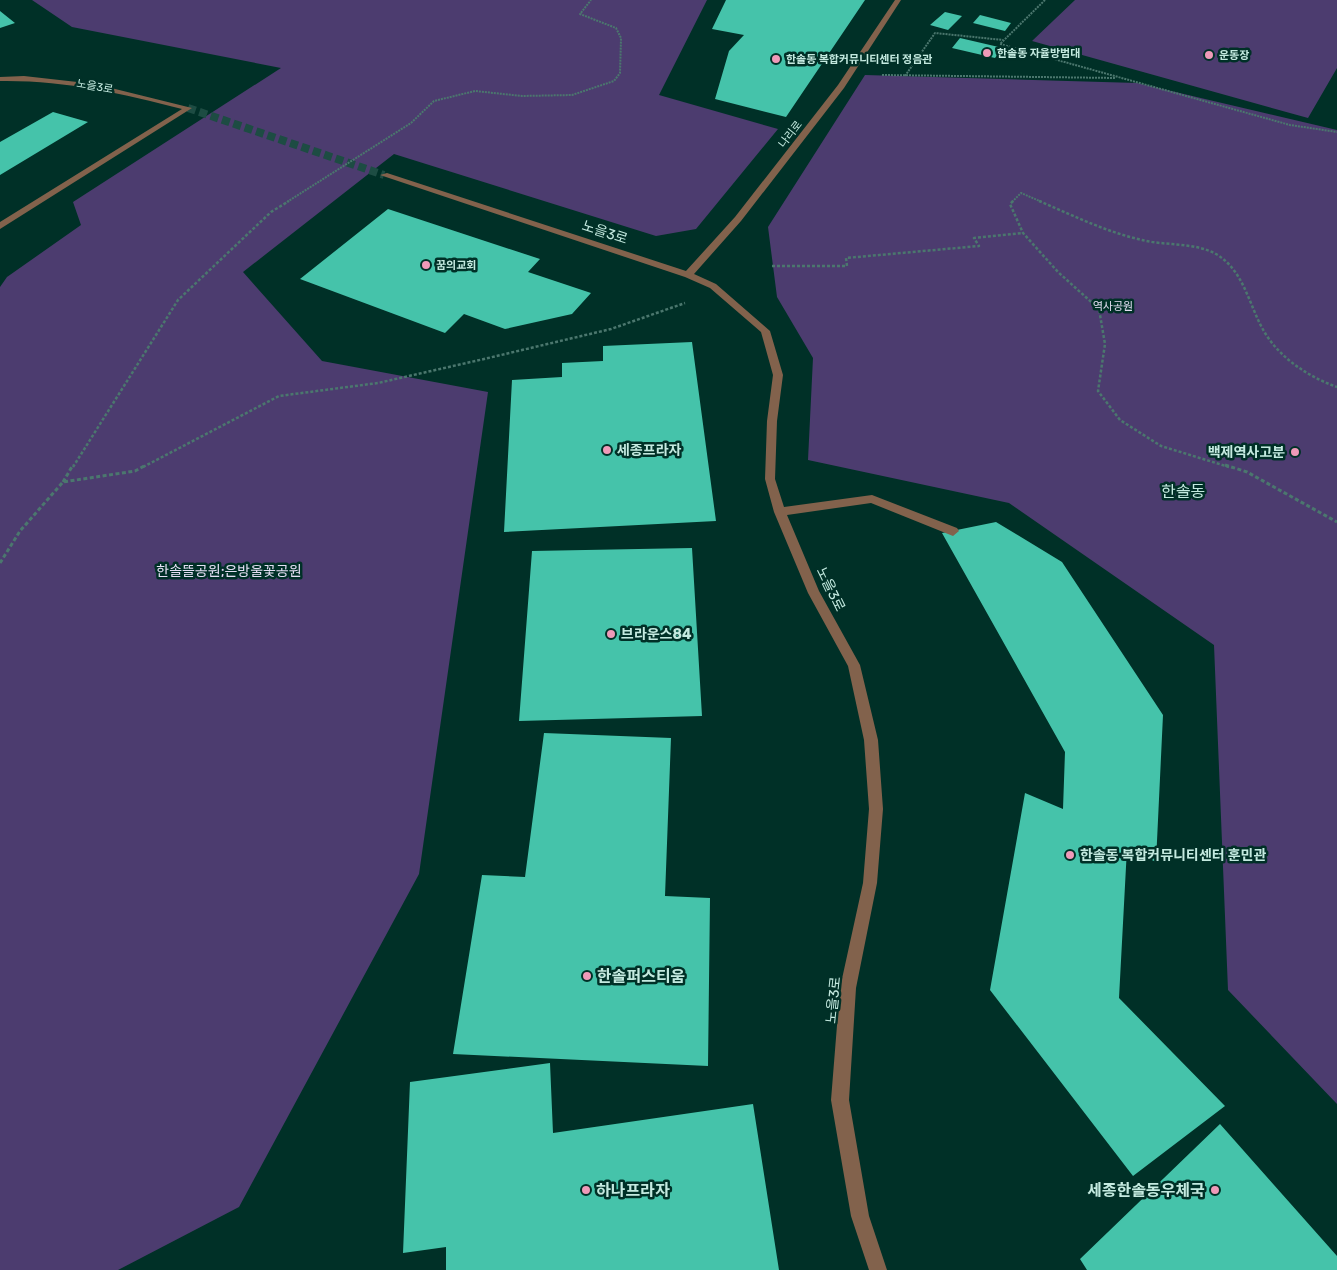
<svg xmlns="http://www.w3.org/2000/svg" width="1337" height="1270" font-family="Rubik,'Noto Sans KR',sans-serif">
<style>
.green{fill:#4c3c6f}
.building{fill:#45c3aa}
.lines{fill:none;stroke-linecap:round;stroke-linejoin:round}
.minor-tunnel{stroke:#1d4c43;stroke-width:8;stroke-dasharray:8 4;stroke-linecap:butt}
.path-far2{stroke:#4b776e;stroke-width:2;stroke-dasharray:2 1;stroke-linecap:butt}
.path-far1{stroke:#4b776e;stroke-width:2.5;stroke-dasharray:3 2;stroke-linecap:butt}
.path{stroke:#4b776e;stroke-width:3;stroke-dasharray:4 2.5;stroke-linecap:butt}
.minor{fill:#82624c;fill-rule:evenodd}
.poi-dot{fill:#ef9ab9;stroke:#003027;stroke-width:2}
.labels{text-anchor:middle;stroke-width:5;stroke-linejoin:round;paint-order:stroke}
.far-poi-label{font-size:11px;font-weight:bold;fill:#c4eae0;stroke:#003027;text-anchor:start}
.far-street-label{font-size:11px;fill:#c4eae0;stroke:#003027}
.far-park-label{font-size:11px;fill:#e4dff4;stroke:#003027}
.street-label{font-size:14px;fill:#c4eae0;stroke:#003027}
.poi-label{font-size:14px;font-weight:bold;fill:#c4eae0;stroke:#003027;text-anchor:start}
.park-label{font-size:14px;fill:#e4dff4;stroke:#003027}
.quarter-label{font-size:16px;fill:#c4eae0;stroke:#003027}
.near-poi-label{font-size:16px;font-weight:bold;fill:#c4eae0;stroke:#003027;text-anchor:start}
</style>
<rect width="100%" height="100%" fill="#003027"/>
<path class="green" d="M32,0H707L659,95L778,129L696,229L656,236L394,154L243,272L322,361L488,392L419,874L239,1207L118,1270H0V287L7,277L81,225L73,202L281,68L72,27Z
M1075,0H1337V68L1308,118L1032,41Z
M865,75L1137,83L1337,130V1104L1228,990L1214,645L1009,503L808,460L813,358L777,297L768,227Z"/>
<path class="building" d="M726,0H865L786,117L715,99L729,51L744,35L712,29Z
M0,11L15,23L0,28Z
M945,12L962,16L948,30L930,25Z
M980,15L1011,23L1005,31L973,23Z
M960,38L1003,48L995,58L952,48Z
M53,112L88,122L0,175V142Z
M388,209L540,259L528,272L591,293L572,314L505,329L464,314L445,333L300,279Z
M692,342L716,521L504,532L512,380L562,377V363L603,361V346Z
M996,522L1062,562L1163,715L1156,862L1127,848L1119,998L1225,1106L1133,1176L990,990L1025,793L1063,809L1065,752L942,533Z
M692,548L702,716L519,721L532,551Z
M544,733L671,738L665,896L710,898L708,1066L453,1054L482,875L525,877Z
M550,1063L553,1133L753,1104L779,1270H446V1247L403,1253L410,1082Z
M1220,1124L1337,1256V1270H1087L1080,1259Z"/>
<g class="lines">
<path class="minor-tunnel" d="M188,108L384,175"/>
<path class="path-far2" d="M1045,0L1000,44L1290,125L1337,132
M882,75L1116,78
M905,76L935,33L1003,40
M287,202L411,123L434,101L475,91L522,96L572,95L614,81L620,73L621,38L616,28L580,14L591,0
M1012,202L1021,193L1042,202"/>
<path class="path-far1" d="M1013,201L1010,204L1023,233L1058,272L1099,309L1105,344L1098,391L1120,420L1161,446L1229,467
M1039,201C1072,215 1106,232 1142,240C1166,246 1194,242 1216,254C1245,271 1249,307 1265,333C1281,359 1309,377 1337,387
M772,266H847L846,258L979,246L974,238L1023,233
M73,467L178,300L271,212L289,201
M143,467L279,396L378,383L484,359L611,329L685,303"/>
<path class="path" d="M1225,465L1247,472L1337,522
M63,482L73,465
M0,563L20,531L63,482L135,471L146,465"/>
<path class="minor" d="M895,0H901L844,88L741,221L694,274L716,284L770,331L783,375L777,421L775,479L784,507L872,495L957,528L959,531L953,536L871,503L787,515L819,591L860,665L878,740L883,809L877,883L856,988L849,1100L869,1216L887,1270H869L851,1216L831,1100L840,988L863,883L869,809L864,740L848,666L808,593L774,512L765,479L767,421L773,375L761,332L710,288L685,277L380,175L387,173L686,271L735,217L838,85Z
M24,76L95,84L192,108L0,229V222L182,109C121,93 63,80 0,81V77Z"/>
</g>
<g class="poi-dot">
<circle cx="987" cy="53" r="5"/>
<circle cx="1209" cy="55" r="5"/>
<circle cx="776" cy="59" r="5"/>
<circle cx="426" cy="265" r="5"/>
<circle cx="607" cy="450" r="5"/>
<circle cx="1295" cy="452" r="5"/>
<circle cx="611" cy="634" r="5"/>
<circle cx="1070" cy="855" r="5"/>
<circle cx="587" cy="976" r="5"/>
<circle cx="586" cy="1190" r="5"/>
<circle cx="1215" cy="1190" r="5"/>
</g>
<g class="labels">
<g class="far-poi-label">
<text x="997" y="57">한솔동 자율방범대</text>
<text x="1219" y="59">운동장</text>
<text x="786" y="63">한솔동 복합커뮤니티센터 정음관</text>
<text x="436" y="269">꿈의교회</text>
</g>
<g class="far-street-label">
<text transform="translate(95 86) rotate(10)" y="4">노을3로</text>
<text transform="translate(790 134) rotate(-52)" y="4">나리로</text>
</g>
<g class="far-park-label">
<text x="1113" y="310">역사공원</text>
</g>
<g class="street-label">
<text transform="translate(605 232) rotate(18)" y="5">노을3로</text>
<text transform="translate(831 589) rotate(64)" y="5">노을3로</text>
<text transform="translate(833 1000) rotate(-84)" y="5">노을3로</text>
</g>
<g class="poi-label">
<text x="617" y="455">세종프라자</text>
<text x="1285" y="457" text-anchor="end">백제역사고분</text>
<text x="621" y="639">브라운스84</text>
<text x="1080" y="860">한솔동 복합커뮤니티센터 훈민관</text>
</g>
<g class="park-label">
<text x="229" y="576">한솔뜰공원;은방울꽃공원</text>
</g>
<g class="quarter-label">
<text x="1183" y="497">한솔동</text>
</g>
<g class="near-poi-label">
<text x="597" y="982">한솔퍼스티움</text>
<text x="596" y="1196">하나프라자</text>
<text x="1205" y="1196" text-anchor="end">세종한솔동우체국</text>
</g>
</g>
</svg>
